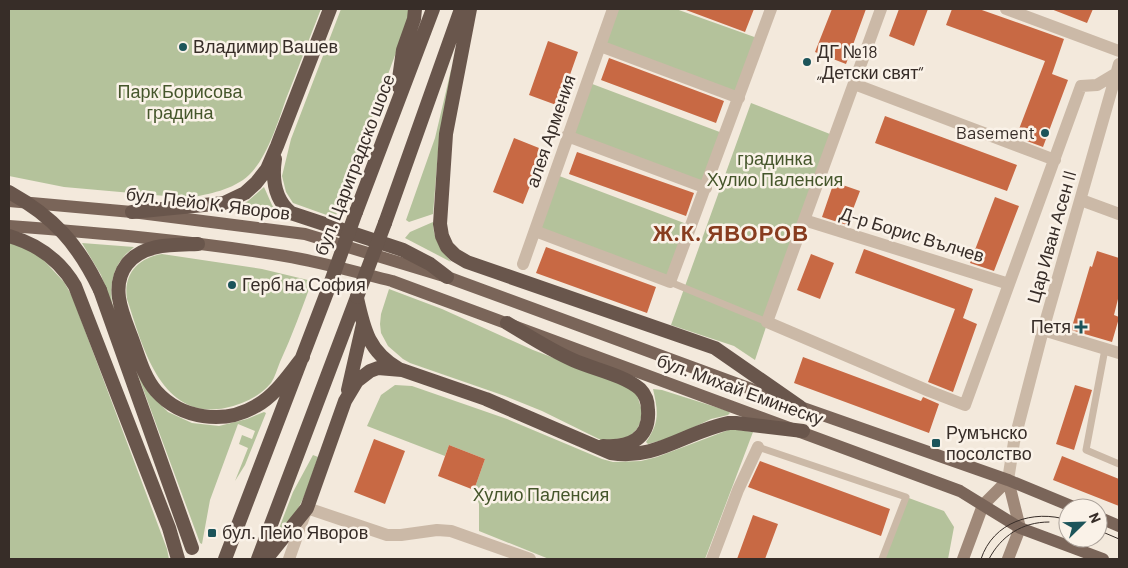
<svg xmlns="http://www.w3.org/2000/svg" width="1128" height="568" font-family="Barlow,sans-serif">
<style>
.green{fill:#b4c29b}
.building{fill:#c86944}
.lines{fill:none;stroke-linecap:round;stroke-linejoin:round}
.service{stroke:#cbb9a7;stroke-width:7}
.minor{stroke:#cbb9a7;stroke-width:12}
.secondary{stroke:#9f8878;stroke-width:12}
.primary{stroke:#7a6559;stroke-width:12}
.trunk{stroke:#69564c;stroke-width:14}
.tram{stroke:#372d28;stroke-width:1}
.trunk-bridge{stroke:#69564c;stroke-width:14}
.poi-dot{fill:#1c545a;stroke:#faf2e8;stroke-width:2}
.labels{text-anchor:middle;stroke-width:5;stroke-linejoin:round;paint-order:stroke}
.poi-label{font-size:18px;fill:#372d28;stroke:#faf2e8;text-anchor:start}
.park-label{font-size:18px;fill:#45562b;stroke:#faf2e8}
.street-label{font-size:18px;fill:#372d28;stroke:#faf2e8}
.district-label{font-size:22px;font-weight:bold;letter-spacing:1px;fill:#883c1f;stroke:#faf2e8}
</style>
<rect width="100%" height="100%" fill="#f3e9dc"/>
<path class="green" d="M9,9H321C309,39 298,69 286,99C278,122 267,158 249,175C233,190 209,194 188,198L64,187L9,176Z
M341,9H409L408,20L335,218L293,203L286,192L282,176L291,139Z
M613,9H676L760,39L739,98L600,46Z
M451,70L454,71L439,140L433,214L409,222L406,220L435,138Z
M587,82L725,134L706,188L567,136Z
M751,103L835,136L771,312L755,360L734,346L671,325Z
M554,174L692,226L670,282L535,231Z
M264,187L272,205L282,219L236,213L235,209L248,201Z
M433,222C433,239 441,249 451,262L405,238L410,232Z
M9,242L37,253L64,282L72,296L167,549L169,559H9Z
M82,243L134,247C130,251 125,254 122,259C112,271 110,288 112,303L141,381L149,393L168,412L192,423L219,426L247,419L264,412L266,413L245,465L235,481L248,448L239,444L242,435L252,439L255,431L238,424L210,500L202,544L200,543L101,275Z
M162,254L262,269L312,281C302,308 292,336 280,362C277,369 275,377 271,383C259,397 243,404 225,408C160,421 142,344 127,299C123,274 138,258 162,254Z
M389,289L442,309L533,350L622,384L635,392L638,398L642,411L640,423L637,429L629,437L603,441L542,411L505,396L410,363L403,359L388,346L381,333L380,324L381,314Z
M395,385L412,386L507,419L602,459L613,462L641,461L657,457L731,429L753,432L705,559H549L479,531V504L474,490L485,459L449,445L445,456L367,426L381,395Z
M653,389L662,390L728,411L730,413L728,415L711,419L673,437L648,444L646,442C660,422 658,411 653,389Z
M313,455L318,457C309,482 302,515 278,531L293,492Z
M906,497L944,511L954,527L948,559H882Z"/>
<path class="building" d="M686,9H754L745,32L686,10Z
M832,9H866L846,64L815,52Z
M899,9H928L914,46L889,36Z
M952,9H979L1064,39L1052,74L1068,80L1043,147L1016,137L1045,61L946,25Z
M1051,9H1093L1087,23Z
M548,41L578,52L559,106L529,95Z
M609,58L724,101L716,123L601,80Z
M885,116L1017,165L1007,191L875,143Z
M514,138L544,150L523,204L493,192Z
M577,152L694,193L686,216L569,174Z
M834,182L860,191L847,225L822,217Z
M995,197L1019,206L994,271L970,263Z
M546,247L656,287L647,313L536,273Z
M864,249L973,289L963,318L977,324L953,392L928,382L955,309L855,273Z
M1097,251L1119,258V295L1114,315L1119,317V318L1112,342L1071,330L1090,266L1092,267Z
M811,254L834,263L820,299L797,290Z
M803,357L921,401L923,397L939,404L929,433L794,383Z
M1075,385L1092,390L1074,450L1056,444Z
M374,439L405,451L385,504L354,492Z
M449,445L485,459L474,490L438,476Z
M1062,456L1119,479V506L1053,480Z
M760,461L890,509L881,536L748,487Z
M753,515L778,524L765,559H737Z"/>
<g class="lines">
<path class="service" d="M670,282L767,322
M1105,349L1086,450L1119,464
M758,447L906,497L882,559"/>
<path class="minor" d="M881,9L767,322L929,391L965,405L1081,86L1097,85L1117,73L1119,74
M1006,9L1119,51
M600,46L739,98
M854,84L1055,160
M567,136L706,188
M1081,200L1119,214
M804,220L1009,284
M535,231L670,282L771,9
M523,264L613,9
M1043,330L1119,353
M1008,480L1014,442L1043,330L1119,64
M289,559L307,508L387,535H401L437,530L451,531L530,559
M712,559L738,490L758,447"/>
<path class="secondary" d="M963,559L983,505L1008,480
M1008,559L1020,528L1008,480"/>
<path class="primary" d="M9,201L132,212L305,234L447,277L800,407L1008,480L1076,508
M9,226C101,233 193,241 285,256C321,262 356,272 392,281L960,491L1020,528L1103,559
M1098,517L1119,526"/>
<path class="trunk" d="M470,9L446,134L440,224L442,236L447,247L455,255L467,262L715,348L800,407
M398,86L403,50L414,19L415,9
M275,159C272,179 274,199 291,213L403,250L430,264L447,277
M132,212L224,203L245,193L256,183L267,169L277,146L330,9
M356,212L433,9
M385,223L461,9
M9,236C37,244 60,260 75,286L169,528L178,559
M198,244C173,245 144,243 127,264C110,286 122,313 131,336C138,354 143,376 156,391C181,419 224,425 256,406C276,395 289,374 303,357
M100,290L192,548
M357,298C364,330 369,352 399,369
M507,323C529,336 550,350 573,360C593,369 624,375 640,389C645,394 648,402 648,410C650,439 629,448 603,446
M348,390L363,324
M225,559L329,287
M258,559L357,297
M266,559L307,508L345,401L357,381L370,371L378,368L402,370L486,399L611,453C655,461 687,431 729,423H736L803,431"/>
<path class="tram" d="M1098,530L1119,539
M981,559C993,522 1033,509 1068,520
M989,559C1001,536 1022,522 1049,522"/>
<path class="trunk-bridge" d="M9,192C54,217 78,244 100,290
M329,287L356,212
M357,297L385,223"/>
</g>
<g class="poi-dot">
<circle cx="183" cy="47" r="5"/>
<circle cx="807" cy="62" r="5"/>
<circle cx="1045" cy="133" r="5"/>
<circle cx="232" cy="285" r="5"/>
<path d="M1078.5 319.5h5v5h5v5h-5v5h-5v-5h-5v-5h5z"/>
<rect x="931" y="438" width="10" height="10" rx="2.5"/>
<rect x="207" y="528" width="10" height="10" rx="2.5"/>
</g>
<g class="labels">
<g class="poi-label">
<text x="193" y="53">Владимир Вашев</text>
<text x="817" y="58">ДГ №18<tspan x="817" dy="21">„Детски свят“</tspan></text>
<text x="1035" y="139" text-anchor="end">Basement</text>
<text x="242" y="291">Герб на София</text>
<text x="1071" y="333" text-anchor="end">Петя</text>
<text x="946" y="439">Румънско<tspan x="946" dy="21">посолство</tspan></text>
<text x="222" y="539">бул. Пейо Яворов</text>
</g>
<g class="park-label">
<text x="180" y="98">Парк Борисова<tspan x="180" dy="21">градина</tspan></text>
<text x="775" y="165">градинка<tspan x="775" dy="21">Хулио Паленсия</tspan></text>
<text x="541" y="501">Хулио Паленсия</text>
</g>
<g class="street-label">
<text transform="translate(551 131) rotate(-71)" y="6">алея Армения</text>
<text transform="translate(355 165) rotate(-69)" y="6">бул. Цариградско шосе</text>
<text transform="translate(208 204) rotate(7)" y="6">бул. Пейо К. Яворов</text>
<text transform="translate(912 235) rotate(17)" y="6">Д-р Борис Вълчев</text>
<text transform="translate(1052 237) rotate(-74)" y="6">Цар Иван Асен II</text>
<text transform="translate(740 390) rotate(20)" y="6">бул. Михай Еминеску</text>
</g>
<g class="district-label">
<text x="731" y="241">Ж.К. ЯВОРОВ</text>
</g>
</g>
<rect width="1128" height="568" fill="none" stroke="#372d28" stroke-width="20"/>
<g transform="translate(1083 523) rotate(67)"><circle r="24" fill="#faf2e8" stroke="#aca39b"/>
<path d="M0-4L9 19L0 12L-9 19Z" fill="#1c545a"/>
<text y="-8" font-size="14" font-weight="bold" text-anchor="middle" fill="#372d28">N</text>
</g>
</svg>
